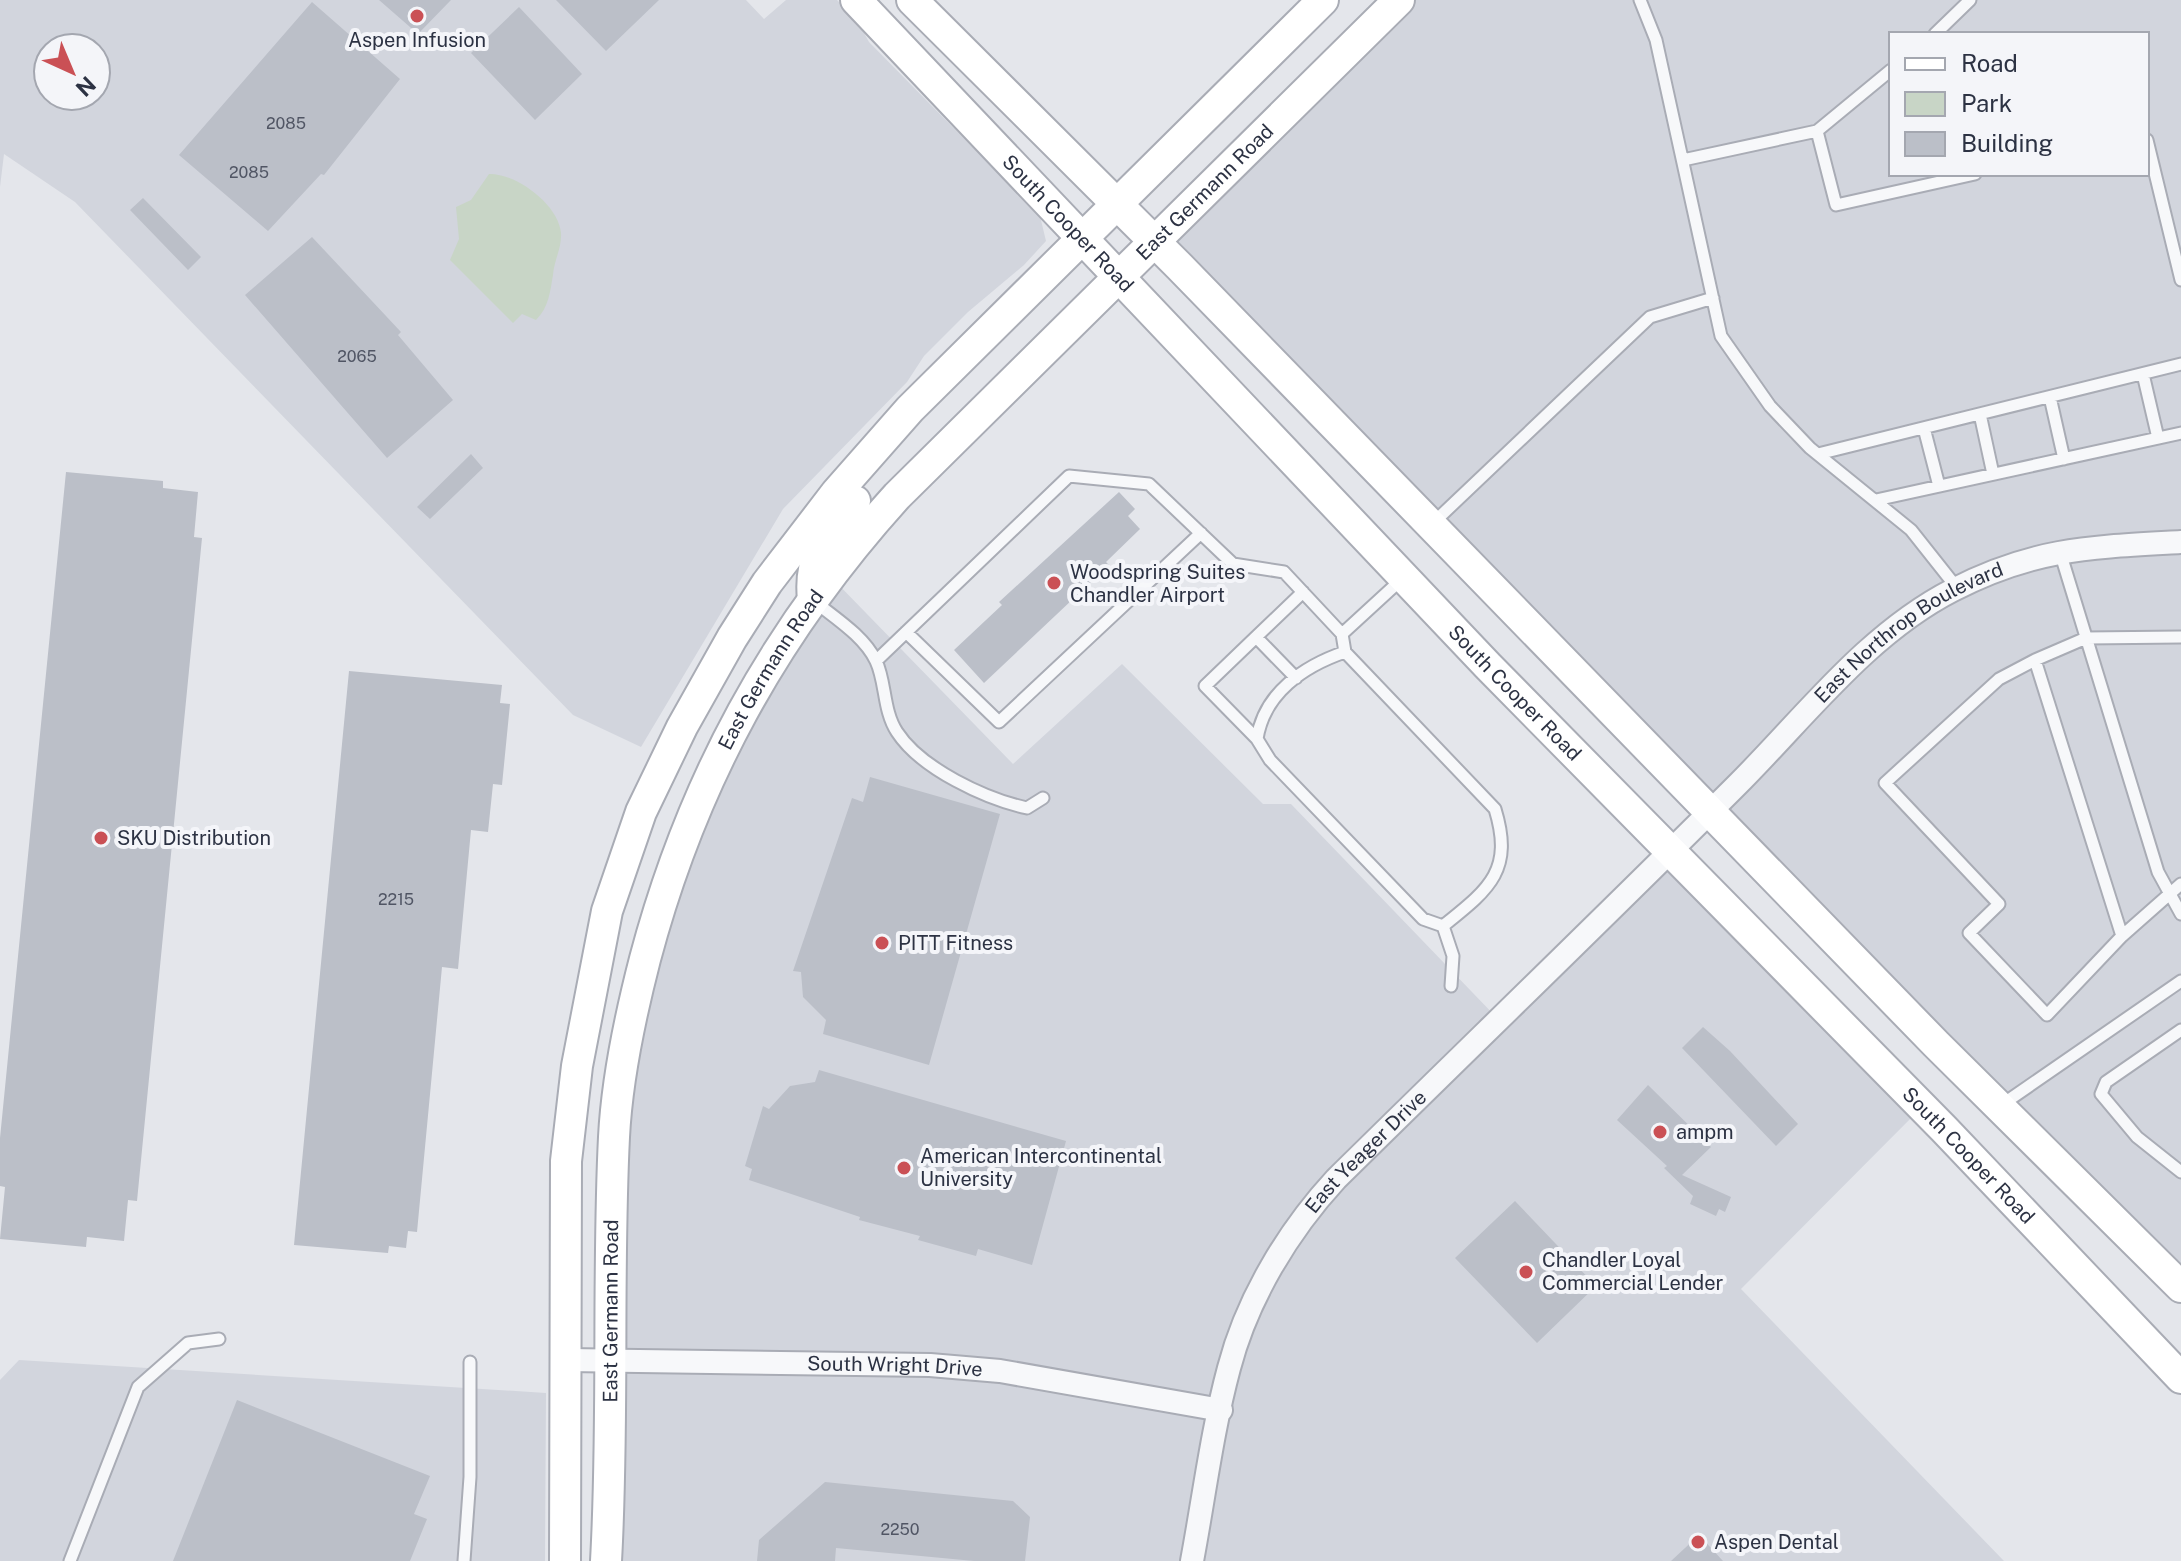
<svg xmlns="http://www.w3.org/2000/svg" width="2181" height="1561" font-family="'Public Sans',sans-serif">
<style>
.built{fill:#d2d5dd;fill-rule:evenodd}
.green{fill:#c8d5c6}
.building{fill:#bbbfc8}
.lines{fill:none;stroke-linecap:round;stroke-linejoin:round}
.lane-casing{stroke:#a9acb5;stroke-width:15}
.street-casing{stroke:#a9acb5;stroke-width:26}
.secondary-casing{stroke:#a9acb5;stroke-width:34}
.lane{stroke:#f7f8fa;stroke-width:11}
.street{stroke:#f7f8fa;stroke-width:22}
.secondary{stroke:#fff;stroke-width:30}
.poi-dot{fill:#ca5055;stroke:#f4f5f9;stroke-width:3}
.labels{text-anchor:middle;stroke-width:8;stroke-linejoin:round;paint-order:stroke}
.number-label{font-size:16px;fill:#505564}
.poi-label{font-size:20px;fill:#2c3243;stroke:#f4f5f9;text-anchor:start}
.street-label{font-size:20px;fill:#2c3243;stroke:#f4f5f9}
</style>
<rect width="100%" height="100%" fill="#e4e6eb"/>
<path class="built" d="M0,0H746L764,19L786,0H837L858,22L869,42L1040,216L1046,241L1024,265L968,312L924,356L907,382L783,509L641,747L573,715L75,202L4,154L0,187ZM48,48H96V96H48Z
M1399,0H2181V1286L1154,242ZM1891,34H2147V174H1891Z
M830,576L1013,764L1122,664L1263,804H1291L1498,1019L1670,850L1922,1107L1741,1289L2004,1561H606L614,1135L677,852Z
M19,1360L546,1393L545,1561H0V1380Z"/>
<path class="green" d="M489,174C516,173 559,205 561,233C562,248 554,260 553,275C550,292 549,307 536,320L522,314L513,323L450,260L459,239L456,207L471,200Z"/>
<path class="building" d="M379,0H451L418,34Z
M556,0H659L606,51Z
M312,2L400,79L324,175L321,174L268,231L179,155Z
M519,7L582,74L535,120L471,53Z
M143,198L201,257L188,270L130,210Z
M312,237L401,332L398,335L453,400L387,458L245,295Z
M471,454L483,468L430,519L417,507Z
M66,472L163,481V488L198,492L194,537L202,538L137,1201L128,1200L124,1241L87,1237L86,1247L0,1239L5,1187L0,1186V1138Z
M1119,492L1135,509L1128,516L1140,529L1106,562L1109,565L984,683L954,650L1002,605L999,602Z
M349,671L502,685L500,703L510,704L502,785L493,784L488,832L471,830L458,969L442,967L417,1232L408,1231L406,1248L389,1246L388,1253L294,1245Z
M870,777L1000,814L929,1065L823,1034L826,1020L803,997L801,972L793,971L852,798L863,802Z
M1703,1027L1730,1051L1798,1124L1776,1146L1682,1048Z
M819,1070L1066,1141L1032,1265L978,1249L976,1256L918,1240L920,1236L859,1220L860,1217L749,1180L752,1169L745,1166L763,1106L769,1109L790,1086L815,1082Z
M1648,1085L1711,1147L1682,1175L1731,1197L1725,1212L1719,1209L1716,1216L1690,1204L1693,1196L1664,1168L1667,1166L1617,1120Z
M1515,1201L1596,1286L1537,1343L1455,1258Z
M237,1400L430,1476L414,1514L427,1519L410,1561H173Z
M825,1482L1013,1501L1030,1517L1025,1561H974L836,1548L835,1561H757L759,1540Z
M1699,1535L1723,1561H1671Z"/>
<g class="lines">
<defs>
<path id="lane" d="M1640,0L1656,40L1721,336L1770,406L1810,448L1911,530L1957,588
M1935,34L1970,0
M1817,131L1836,205L1975,174
M2147,140L2181,280
M1683,160L1817,131L1891,70
M2143,374L2158,438
M2050,397L2064,459
M1980,414L1993,474
M1924,428L1939,486
M1818,454L2181,364
M1876,500L2181,433
M1432,524L1650,317L1713,298
M2060,552L2158,872L2181,914
M814,601C835,618 864,636 876,661C886,682 883,711 897,732C921,769 986,799 1027,808L1043,798
M906,632L999,722L1201,533
M1342,634L1345,652L1495,809C1514,871 1489,889 1443,926L1453,956L1451,986
M1256,637L1205,686L1257,739
M1345,652C1304,666 1264,693 1257,739L1270,760L1423,919L1443,926
M2035,660L2122,936L2047,1015L1969,933L1999,904L1885,783L1999,679L2035,660L2086,638L2181,637
M876,661L1069,476L1149,484L1233,564L1284,572L1342,634L1403,578
M1296,678L1256,637L1303,592
M2122,936L2181,884
M2181,1030L2106,1082L2101,1094L2137,1137L2181,1172
M2000,1106L2181,981
M70,1561L138,1387L188,1343L219,1339
M464,1561L470,1477V1362"/>
<g id="street">
<path id="s1" d="M567,1360L930,1365L1000,1371L1221,1410"/>
<path id="s2" d="M1192,1561C1204,1497 1212,1431 1229,1368C1247,1299 1288,1231 1336,1179C1470,1047 1605,917 1738,784C1805,717 1867,634 1953,590C2034,548 2092,547 2181,542"/>
</g>
<g id="secondary">
<path id="s3" d="M856,0L1488,666L1944,1129L2181,1378"/>
<path d="M912,0L1179,266L1936,1044L2181,1287"/>
<path d="M813,599C808,554 829,535 855,501"/>
<path d="M565,1561L566,1161L577,1066L607,911L641,812L682,727L732,638L767,583L836,493L910,409L1323,0"/>
<path id="s4" d="M606,1561C614,1420 607,1278 614,1137C617,1077 630,1017 645,959C692,782 774,632 897,496L1399,0"/>
</g>
</defs>
<use href="#lane" class="lane-casing"/>
<use href="#street" class="street-casing"/>
<use href="#secondary" class="secondary-casing"/>
<use href="#lane" class="lane"/>
<use href="#street" class="street"/>
<use href="#secondary" class="secondary"/>
</g>
<g class="poi-dot">
<circle cx="417" cy="16" r="8"/>
<circle cx="1054" cy="583" r="8"/>
<circle cx="101" cy="838" r="8"/>
<circle cx="882" cy="943" r="8"/>
<circle cx="1660" cy="1132" r="8"/>
<circle cx="904" cy="1168" r="8"/>
<circle cx="1526" cy="1272" r="8"/>
<circle cx="1698" cy="1542" r="8"/>
</g>
<g class="labels">
<g class="number-label">
<text x="286" y="129">2085</text>
<text x="249" y="178">2085</text>
<text x="357" y="362">2065</text>
<text x="396" y="905">2215</text>
<text x="900" y="1535">2250</text>
</g>
<g class="poi-label">
<text x="417" y="47" text-anchor="middle">Aspen Infusion</text>
<text x="1070" y="579">Woodspring Suites<tspan x="1070" dy="23">Chandler Airport</tspan></text>
<text x="117" y="845">SKU Distribution</text>
<text x="898" y="950">PITT Fitness</text>
<text x="1676" y="1139">ampm</text>
<text x="920" y="1163">American Intercontinental<tspan x="920" dy="23">University</tspan></text>
<text x="1542" y="1267">Chandler Loyal<tspan x="1542" dy="23">Commercial Lender</tspan></text>
<text x="1714" y="1549">Aspen Dental</text>
</g>
<g class="street-label">
<text dy="7" stroke="none"><textPath href="#s4" startOffset="1570">East Germann Road</textPath></text>
<text dy="7" stroke="none"><textPath href="#s3" startOffset="308">South Cooper Road</textPath></text>
<text dy="7" stroke="none"><textPath href="#s2" startOffset="1210">East Northrop Boulevard</textPath></text>
<text dy="7" stroke="none"><textPath href="#s4" startOffset="922">East Germann Road</textPath></text>
<text dy="7" stroke="none"><textPath href="#s3" startOffset="956">South Cooper Road</textPath></text>
<text dy="7" stroke="none"><textPath href="#s2" startOffset="456">East Yeager Drive</textPath></text>
<text dy="7" stroke="none"><textPath href="#s3" startOffset="1604">South Cooper Road</textPath></text>
<text dy="7" stroke="none"><textPath href="#s4" startOffset="250">East Germann Road</textPath></text>
<text dy="7" stroke="none"><textPath href="#s1" startOffset="328">South Wright Drive</textPath></text>
</g>
</g>
<rect x="1889" y="32" width="260" height="144" fill="#f4f5f9" stroke="#a4a7b0" stroke-width="2"/>
<rect x="1905" y="58" width="40" height="12" fill="#ffffff" stroke="#a4a7b0" stroke-width="2"/>
<text x="1961" y="72" font-size="24" fill="#2c3243">Road</text>
<rect x="1905" y="92" width="40" height="24" fill="#c8d5c6" stroke="#a4a7b0" stroke-width="2"/>
<text x="1961" y="112" font-size="24" fill="#2c3243">Park</text>
<rect x="1905" y="132" width="40" height="24" fill="#bbbfc8" stroke="#a4a7b0" stroke-width="2"/>
<text x="1961" y="152" font-size="24" fill="#2c3243">Building</text>
<g transform="translate(72 72) rotate(136)"><circle r="38" fill="#f4f5f9" stroke="#a4a7b0" stroke-width="2"/>
<path d="M0-6L14 30L0 20L-14 30Z" fill="#ca5055"/>
<text y="-12" font-size="22" font-weight="bold" text-anchor="middle" fill="#2c3243">N</text>
</g>
</svg>
